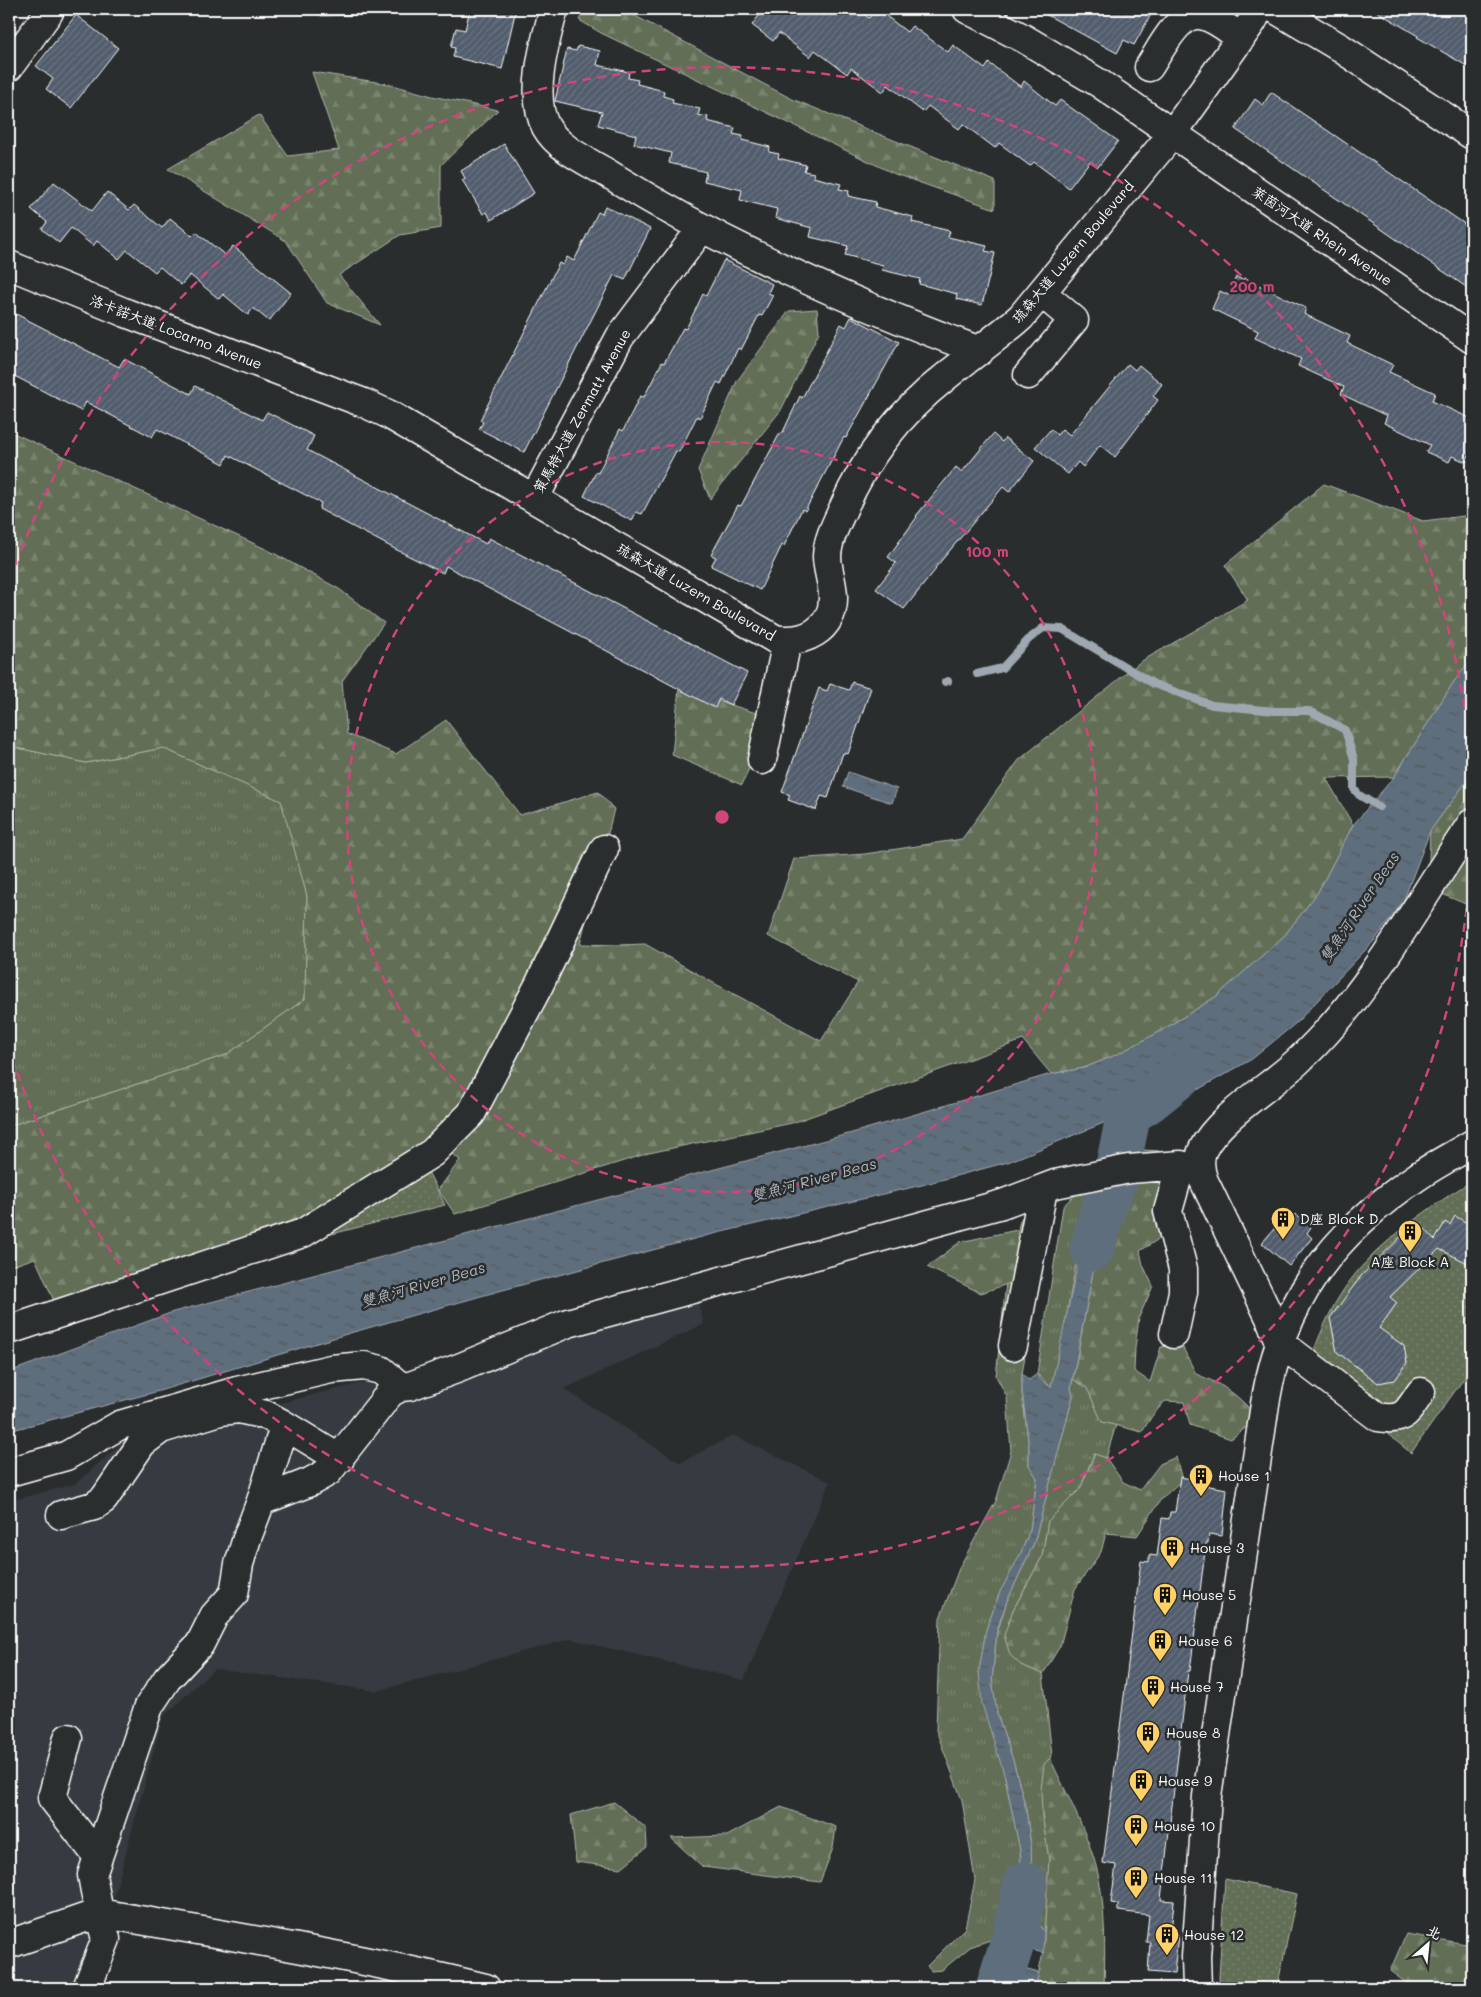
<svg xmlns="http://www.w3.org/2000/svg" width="1481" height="1997" font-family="Mali,'LXGW WenKai TC',sans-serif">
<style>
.built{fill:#363b41}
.grass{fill:url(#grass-tufts);stroke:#b0b6aa}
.forest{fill:url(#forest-firs);stroke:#b0b6aa}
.park{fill:url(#park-dots);stroke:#b0b6aa}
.water{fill:url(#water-ripples);stroke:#9fa8b0}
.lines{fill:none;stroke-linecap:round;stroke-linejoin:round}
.stream{stroke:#9fa8b0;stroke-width:8}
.river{stroke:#5f6e7b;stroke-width:45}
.building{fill:url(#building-hatch);stroke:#fff}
.minor-casing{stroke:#fff;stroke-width:31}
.minor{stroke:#2a2d2e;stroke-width:28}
.ring{fill:none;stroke:#ce467c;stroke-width:2.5;stroke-dasharray:9 6}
.labels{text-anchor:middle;stroke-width:5;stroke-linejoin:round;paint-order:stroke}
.street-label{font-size:14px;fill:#fff;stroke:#2a2d2e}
.poi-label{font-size:14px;fill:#fff;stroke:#2a2d2e;text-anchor:start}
.water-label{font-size:15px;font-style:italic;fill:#afb6bd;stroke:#2a2d2e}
.centre{fill:#ce467c;stroke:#2a2d2e;stroke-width:2.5}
.ring-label{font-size:15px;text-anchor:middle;font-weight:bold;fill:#ce467c;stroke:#2a2d2e;stroke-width:5;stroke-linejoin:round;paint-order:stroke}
</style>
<defs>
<pattern id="grass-tufts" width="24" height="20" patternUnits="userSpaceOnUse" patternTransform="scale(1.25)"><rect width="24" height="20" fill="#626e55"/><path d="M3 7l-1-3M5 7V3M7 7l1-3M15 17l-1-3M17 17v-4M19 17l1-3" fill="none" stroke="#7a846e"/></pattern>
<pattern id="forest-firs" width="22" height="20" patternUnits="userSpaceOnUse" patternTransform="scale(1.25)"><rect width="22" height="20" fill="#626e55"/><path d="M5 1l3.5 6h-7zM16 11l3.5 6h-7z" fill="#7a846e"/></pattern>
<pattern id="park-dots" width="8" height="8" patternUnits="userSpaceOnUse" patternTransform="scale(1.25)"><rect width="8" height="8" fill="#626e55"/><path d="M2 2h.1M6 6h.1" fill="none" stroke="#7a846e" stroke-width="1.8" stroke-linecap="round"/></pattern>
<pattern id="water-ripples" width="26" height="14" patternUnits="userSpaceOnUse" patternTransform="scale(1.25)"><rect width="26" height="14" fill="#5f6e7b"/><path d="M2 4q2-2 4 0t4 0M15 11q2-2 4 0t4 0" fill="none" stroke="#53585c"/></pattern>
<pattern id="building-hatch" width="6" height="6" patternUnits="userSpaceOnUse" patternTransform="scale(1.25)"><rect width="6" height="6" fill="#515c6c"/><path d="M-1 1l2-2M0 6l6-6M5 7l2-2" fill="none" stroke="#6b7482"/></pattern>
</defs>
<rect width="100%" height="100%" fill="#2a2d2e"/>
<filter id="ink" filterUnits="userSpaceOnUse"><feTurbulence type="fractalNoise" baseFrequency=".02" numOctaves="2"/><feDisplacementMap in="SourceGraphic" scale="10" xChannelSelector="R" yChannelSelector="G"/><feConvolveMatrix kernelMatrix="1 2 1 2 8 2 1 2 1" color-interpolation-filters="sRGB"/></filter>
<g filter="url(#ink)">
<path class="built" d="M697,1300L704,1324L564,1389L680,1463L733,1435L830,1482L744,1680L570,1639L377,1691L214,1669L163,1717L113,1900L72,1988H9V1583L18,1573L9,1566V1501L75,1484L123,1442Z"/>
<path class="grass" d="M315,9H401L399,14L321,16Z
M9,746L86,763L163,748L282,801L307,896L305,999L226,1055L9,1126Z
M1098,1189L1092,1214L1080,1242L1063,1335L1051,1387L1037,1374L1063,1207C1073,1194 1081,1190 1098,1189Z
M1031,1208L1046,1226L1022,1374V1394L1029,1447V1465L1037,1478L1030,1530L1020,1555L1000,1592L986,1630L979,1671L1005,1777L1020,1850L1022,1883L1010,1917H1003L993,1939L970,1947L942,1970L931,1971L927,1966L965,1928L975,1880L962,1800L936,1730L940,1618L960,1566L996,1501L1011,1451L1007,1397L996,1376L1006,1283L1025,1278C1021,1255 1008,1223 1031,1208Z
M1073,1379L1121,1408L1106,1458L1094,1454L1080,1489L1048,1521L1042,1557L1013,1610L1021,1665L1043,1674L1052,1756L1050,1758L1042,1814L1049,1859V1896L1044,1931L1034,1920L1031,1847L1026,1809L1013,1760L997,1714L992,1680L997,1633L1007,1601L1034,1543L1073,1396L1071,1388Z"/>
<path class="forest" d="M585,9H622L792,99L995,181V209L895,174L601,33L579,20Z
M312,72L389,84L432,96L498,110L441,165V228L400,235L339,275L380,325L327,303L286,241L168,169L259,115L288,156L339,150Z
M817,309L819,332L781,410L710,499L698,470L737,381L789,311Z
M9,431L268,550L339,589L384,623L342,681L347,734L396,754L446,720L520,815L598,792L614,809L580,944L619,945L645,944L710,981L821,1041L858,982L768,936L794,859L865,854L962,839L1019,760L1140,662L1248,600L1225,565L1324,484L1423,521L1472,515V659L1453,683L1394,777L1326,778L1353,825L1318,892L1285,935L1217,996L1161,1031L1116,1055L1084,1068L1051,1074L1023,1040L792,1123L649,1153L455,1214L438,1190L460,1160L433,1139L299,1229L60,1314L35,1258L9,1267V1126L226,1055L305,999L307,896L281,801L163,748L86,763L9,746Z
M679,688L759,714L757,749L742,785L672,755Z
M1472,774V904L1468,905L1428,888L1430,831Z
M1143,1150L1159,1151L1174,1186L1171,1231L1140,1251L1143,1265L1153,1286L1139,1317L1135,1348L1134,1371L1150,1382L1161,1347L1181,1344L1196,1374C1226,1386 1237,1394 1258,1418L1231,1439L1190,1425L1184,1402L1165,1401L1152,1416L1142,1432L1102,1422L1087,1388L1073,1379L1097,1250L1111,1209L1122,1190L1129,1169Z
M1017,1230L1025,1278L981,1293L927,1267L960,1242Z
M1095,1454L1106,1458L1123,1482L1140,1490L1160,1464L1176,1457L1182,1480L1161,1499L1137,1536L1106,1533L1101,1552L1075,1589L1060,1646L1043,1674L1021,1665L1010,1655L1004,1635L1013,1610L1042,1557L1048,1521L1080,1489Z
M1050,1758C1066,1793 1090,1837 1098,1874C1106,1911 1105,1951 1104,1988H1035L1043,1953L1049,1859L1042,1814L1041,1790L1044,1764Z
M614,1802L646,1828L647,1847L621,1868L576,1862L571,1815Z
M781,1807L836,1827L833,1848L820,1882L703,1867L671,1838L727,1836Z
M1406,1934L1472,1945V1988H1413L1390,1971Z"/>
<path class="park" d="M424,1164L445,1205L324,1236L319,1227Z
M1472,1181V1367L1411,1453L1380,1428L1312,1355C1323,1327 1334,1300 1353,1277C1380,1242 1434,1204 1472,1181Z
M1225,1879L1297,1894L1277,1988H1220L1219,1977Z"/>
<path class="water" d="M1472,659V774L1430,831L1403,902L1375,940L1296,1023L1252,1059L1199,1089L1160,1106L1129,1113L1106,1122L1008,1162L922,1185L709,1235L499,1291L350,1333L159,1391L9,1431V1372L173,1312L852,1133L1051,1074L1084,1068L1116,1055L1161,1031L1217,996L1285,935L1318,892L1353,825L1394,777L1453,683Z
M848,772L897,789L892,803L843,787Z
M1098,1189L1122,1190L1109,1214L1097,1250L1071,1388L1073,1396L1034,1543L1007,1601L997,1630L992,1680L997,1714L1013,1760L1026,1809L1031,1847L1034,1920L1044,1931L1043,1953L993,1939L999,1918L1008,1916L1022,1883L1020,1850L1005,1777L982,1704L979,1671L986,1630L1000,1592L1020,1555L1030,1530L1037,1478L1029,1465V1447L1022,1391V1374L1029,1380L1037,1374L1040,1379L1051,1387L1077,1267L1080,1242L1092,1214Z
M989,1960L1039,1973L1035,1988H988L989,1986L981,1977Z"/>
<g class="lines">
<path class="stream" d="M977,674L1002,668L1029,639L1043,628L1062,629L1154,684L1212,705L1274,711H1310L1345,730L1354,759V789L1359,795L1379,807
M945,682L948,681"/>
<path class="river" d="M1092,1249L1104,1205L1115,1180L1129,1113L1148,1101L1179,1076
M998,1988L1016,1931L1025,1884"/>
</g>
<path class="building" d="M470,9H516L502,69L453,57L455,48L451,47L456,28L465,30Z
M764,9H857L869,18L877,9L907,32L912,26L948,52L953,45L985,69L989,63L1021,87L1024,81L1055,106L1060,100L1118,141L1098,167L1090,161L1069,188L1034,162L1030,166L999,143L995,148L963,124L959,129L928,106L923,112L888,85L883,92L851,68L847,74L815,50L810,57L779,33L773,41L752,25Z
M1036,9H1154L1134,45L1124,40L1117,53Z
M1373,9H1472V69L1417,37L1418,36Z
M76,15L118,48L71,108L46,89L53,79L36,66Z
M578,46L600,51L597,65L629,72L628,78L638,80L637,84L664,91L663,96L673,99L672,103L700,109L698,115L708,117L707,121L735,128L733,134L743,136L742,140L770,147L769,152L779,154L778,158L806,165L804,171L814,173L813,177L841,184L839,189L849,191L848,196L876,202L875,207L913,217L912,222L950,231L948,237L987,246L985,251L995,253L982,305L956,299L957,294L919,284L920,279L882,270L883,265L845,255L848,246L810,237L812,228L775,218L777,209L740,200L742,190L704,181L706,172L669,163L671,153L634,144L636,135L598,125L602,112L555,101L567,49L576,51Z
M1271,92L1472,229V291L1235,129L1255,99L1263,105Z
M504,144L534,193L491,220L487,212L483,214L473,197L462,180L465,178L461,171Z
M54,182L92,211L107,192L129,210L134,205L162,228L170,218L192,236L196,232L225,255L233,246L291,293L269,321L253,308L248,315L223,294L219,299L190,275L181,285L160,267L155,272L127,250L119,259L97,241L93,246L71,228L59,243L42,229L47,222L31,209Z
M605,206L650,229L625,280L614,275L524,452L479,429L483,422L480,420L559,263L563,265L567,257L574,261L598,212L602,214Z
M724,260L772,284L768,293L773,295L762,316L759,315L741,350L738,348L721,384L717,382L700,418L697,416L679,452L676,451L642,514L636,512L632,521L584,496L596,472L598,473L620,429L623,431L640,396L644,397L662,362L664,363L683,328L686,329L703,294L706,296Z
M1236,277L1243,280L1244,278L1306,308L1304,314L1350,336L1347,343L1393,365L1389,372L1435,393L1432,401L1472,419V448L1466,462L1452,456L1449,462L1426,452L1430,445L1384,423L1387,416L1341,394L1344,387L1298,366L1301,359L1255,338L1258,331L1212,309L1220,291L1228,295Z
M9,313L15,316L16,314L119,367L124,359L191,394L195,386L262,420L267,412L314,436L307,450L486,544L489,538L747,673L731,705L719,699L715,708L446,566L443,573L395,549L319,509L321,503L228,455L224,464L157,429L152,437L86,402L81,411L9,373Z
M851,317L899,342L846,438L844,437L805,511L802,509L784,546L782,545L760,590L711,566L716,557L711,555L738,505L741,506L780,433L782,434L800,396L802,398L841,324L846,327Z
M1128,364L1135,370L1139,365L1162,384L1153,396L1158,400L1115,457L1100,445L1083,467L1078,462L1068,474L1035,447L1051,429L1057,435L1062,429L1070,435Z
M993,434L1002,442L1005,438L1034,461L1009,492L1003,487L935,568L936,569L904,609L876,589L896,563L888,557L917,517L916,516L956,467L962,472Z
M852,682L871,688L848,754L843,753L828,798L821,796L816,810L788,800L790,795L782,792L819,688L827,691L830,684L849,690Z
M1295,1214L1311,1227L1307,1233L1312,1238L1289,1266L1262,1243L1285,1216L1290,1221Z
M1455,1216L1472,1226V1265L1439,1249L1390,1297L1397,1303L1379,1328L1404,1346L1407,1363L1395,1380L1378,1383L1337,1352L1330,1318L1361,1276L1412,1226L1420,1234L1425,1229L1435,1240L1445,1222L1450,1225Z
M1180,1477L1198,1480V1484L1227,1489L1222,1536L1209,1534L1208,1543H1206L1190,1671H1188L1162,1890L1161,1900L1174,1901L1171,1932L1178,1934L1174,1974L1148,1972L1150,1942H1146L1149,1915L1118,1911V1904L1111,1903L1116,1865L1103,1863L1141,1561L1149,1562V1555L1157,1556L1162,1518L1169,1519L1170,1512H1175Z"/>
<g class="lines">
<defs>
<path id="minor" d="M554,9C545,41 529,96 546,127C559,150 590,162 612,176C728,248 852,303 980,351
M967,9L1023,38L1099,83L1472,339
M1275,9L1339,47L1472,135
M9,67L49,12
M1149,67C1160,51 1177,13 1199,15C1214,16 1229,30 1241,38
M9,265L126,313L364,403L388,414L775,639C804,644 834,630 833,597C833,583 827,570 827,556C828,539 836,524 843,509C865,458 900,413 944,378C969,357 996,339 1021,317L1173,133L1252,22L1259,9
M1028,375L1074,320L1042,293
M534,499L620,337L702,228
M762,760L787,641
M9,1330L303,1233L432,1153L471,1114L539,985L604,849
M1174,1334L1183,1292V1269L1168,1211L1181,1165
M1013,1346L1043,1189
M1421,1392C1407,1412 1405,1422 1378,1417L1279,1342L1270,1318L1203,1179C1200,1169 1198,1159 1203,1149C1218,1118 1270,1087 1297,1062C1371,994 1416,904 1472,823
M281,1423L340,1459
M9,1472L66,1456L120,1425L237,1391L331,1369L364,1366L381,1370L401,1387
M61,1515L94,1506L104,1499L142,1443L161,1429L220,1411L239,1409L266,1415L281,1423L283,1430L261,1501
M68,1738L52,1798L98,1857
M9,1944L99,1913L106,1939L87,1988
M486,1988C358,1957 228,1935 99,1913L92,1875L149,1706L167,1679L200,1644L214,1616L234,1594L239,1564L247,1538L261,1501L310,1482L328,1472L390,1393L401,1387L410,1386L459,1368L568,1323L1002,1204L1055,1184L1129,1169L1181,1165L1200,1171
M1197,1988L1196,1957L1207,1796L1265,1404C1282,1301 1331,1235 1417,1177C1434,1165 1454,1155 1472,1144"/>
</defs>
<use href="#minor" class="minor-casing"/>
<use href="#minor" class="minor"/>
</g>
</g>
<g class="ring">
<circle cx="722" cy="817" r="375"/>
<path d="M11 579A750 750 0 1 1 11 1055"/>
</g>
<defs>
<symbol id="building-pin" viewBox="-11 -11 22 30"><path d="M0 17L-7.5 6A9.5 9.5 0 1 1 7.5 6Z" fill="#ffd166" stroke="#2a2d2e"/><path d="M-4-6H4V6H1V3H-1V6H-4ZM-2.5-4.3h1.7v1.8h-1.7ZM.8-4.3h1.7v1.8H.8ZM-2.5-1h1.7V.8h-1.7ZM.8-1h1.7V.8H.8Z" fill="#111"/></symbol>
</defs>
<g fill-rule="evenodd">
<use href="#building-pin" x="1269" y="1205" width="28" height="38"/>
<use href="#building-pin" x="1396" y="1218" width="28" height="38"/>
<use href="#building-pin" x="1187" y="1462" width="28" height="38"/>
<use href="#building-pin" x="1158" y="1534" width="28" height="38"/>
<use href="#building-pin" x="1151" y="1581" width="28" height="38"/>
<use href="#building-pin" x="1146" y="1627" width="28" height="38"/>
<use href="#building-pin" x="1139" y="1673" width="28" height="38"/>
<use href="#building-pin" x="1134" y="1719" width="28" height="38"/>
<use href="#building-pin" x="1127" y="1767" width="28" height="38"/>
<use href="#building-pin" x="1122" y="1812" width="28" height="38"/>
<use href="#building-pin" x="1122" y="1864" width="28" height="38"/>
<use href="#building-pin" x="1153" y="1921" width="28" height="38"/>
</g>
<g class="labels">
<g class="street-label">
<text transform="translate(1322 236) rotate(34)" y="5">萊茵河大道 Rhein Avenue</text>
<text transform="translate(1073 252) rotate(-50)" y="5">琉森大道 Luzern Boulevard</text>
<text transform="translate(176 332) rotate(21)" y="5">洛卡諾大道 Locarno Avenue</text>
<text transform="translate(582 411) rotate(-61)" y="5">策馬特大道 Zermatt Avenue</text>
<text transform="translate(696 592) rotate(30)" y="5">琉森大道 Luzern Boulevard</text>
</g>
<g class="poi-label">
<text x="1300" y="1224">D座 Block D</text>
<text x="1410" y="1267" text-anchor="middle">A座 Block A</text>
<text x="1218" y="1481">House 1</text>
<text x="1190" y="1553">House 3</text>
<text x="1182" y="1600">House 5</text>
<text x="1178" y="1646">House 6</text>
<text x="1170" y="1692">House 7</text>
<text x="1166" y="1738">House 8</text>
<text x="1158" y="1786">House 9</text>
<text x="1154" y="1831">House 10</text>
<text x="1154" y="1883">House 11</text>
<text x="1184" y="1940">House 12</text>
</g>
<g class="water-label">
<text transform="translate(1360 907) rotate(-56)" y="5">雙魚河 River Beas</text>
<text transform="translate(814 1180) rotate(-15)" y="5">雙魚河 River Beas</text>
<text transform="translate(423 1285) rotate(-16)" y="5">雙魚河 River Beas</text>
</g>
</g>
<circle cx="722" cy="817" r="8" class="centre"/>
<g class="ring-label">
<text x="1252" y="292">200 m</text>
<text x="987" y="557">100 m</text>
</g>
<rect width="1481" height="1997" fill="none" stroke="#2a2d2e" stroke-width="30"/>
<rect x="15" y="15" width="1451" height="1967" fill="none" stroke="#fff" stroke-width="2" filter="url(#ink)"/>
<g transform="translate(1428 1944) rotate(27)" stroke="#2a2d2e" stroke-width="4" paint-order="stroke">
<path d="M0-4L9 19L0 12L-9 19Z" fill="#ffffff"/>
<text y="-8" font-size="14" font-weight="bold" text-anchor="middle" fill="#ffffff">北</text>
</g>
</svg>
